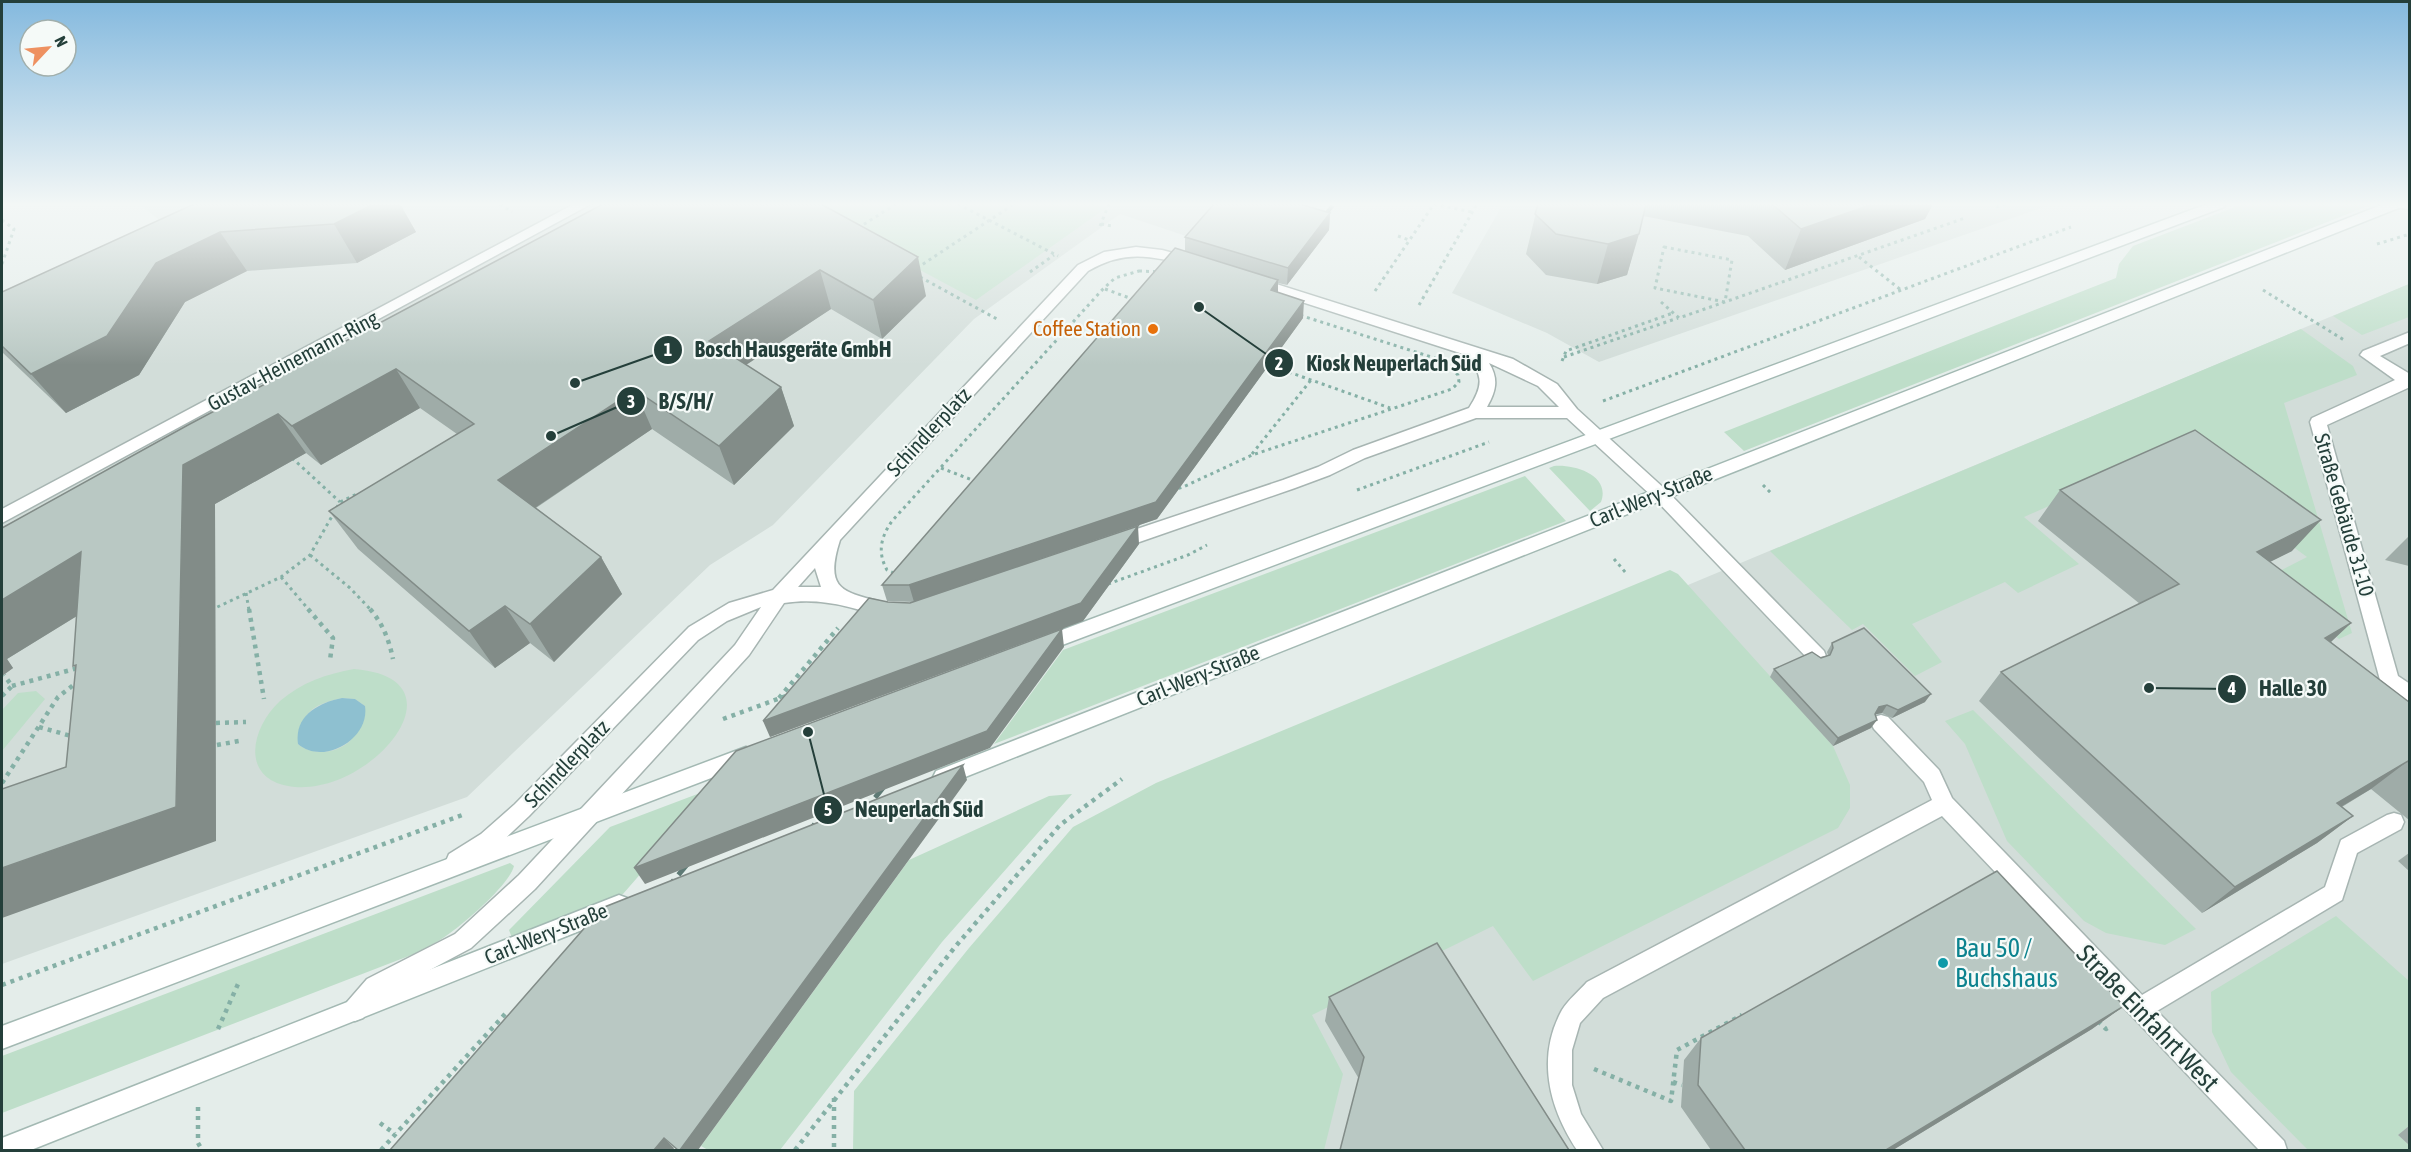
<svg xmlns="http://www.w3.org/2000/svg" width="2411" height="1152" font-family="'Asap Condensed',sans-serif">
<style>
.built{fill:#d2ddd9}
.green{fill:#bedec9;fill-rule:evenodd}
.water{fill:#8ec0d0}
.lines{fill:none;stroke-linecap:round;stroke-linejoin:round}
.service-casing{stroke:#a7b5b2;stroke-width:3}
.minor-casing{stroke:#a7b5b2;stroke-width:3}
.tertiary-casing{stroke:#a7b5b2;stroke-width:3}
.secondary-casing{stroke:#a3b9b3;stroke-width:3}
.path-far1{stroke:#85b0a6;stroke-width:3;stroke-dasharray:3 4;stroke-linecap:butt}
.path{stroke:#85b0a6;stroke-width:4.5;stroke-dasharray:4 5;stroke-linecap:butt}
.service{fill:#fff;fill-rule:evenodd}
.minor{fill:#fff;fill-rule:evenodd}
.tertiary{fill:#fff;fill-rule:evenodd}
.secondary{fill:#fff;fill-rule:evenodd}
.rail-far1{stroke:#5e7a75;stroke-width:4;stroke-dasharray:10 5;stroke-linecap:butt}
.rail{stroke:#5e7a75;stroke-width:5;stroke-dasharray:14 7;stroke-linecap:butt}
.wall{fill:#9faca8}
.shaded-wall{fill:#828c88}
.building{fill:#b9c8c3;stroke:#828c88;stroke-width:1.5}
.food-dot{fill:#e8710a;stroke:#f5faf8;stroke-width:2}
.culture-dot{fill:#0f9aa8;stroke:#f5faf8;stroke-width:2}
.labels{text-anchor:middle;stroke-width:4.5;stroke-linejoin:round;paint-order:stroke}
.food-label{font-size:21px;fill:#c56008;stroke:#f5faf8;text-anchor:end}
.street-label{font-size:21px;fill:#243f3a;stroke:#f5faf8}
.near-culture-label{font-size:26px;fill:#0d838f;stroke:#f5faf8;text-anchor:start}
.near-street-label{font-size:26px;fill:#243f3a;stroke:#f5faf8}
.leader{fill:none;stroke:#243f3a;stroke-width:2}
.callout-dot{fill:#243f3a;stroke:#f5faf8;stroke-width:2}
.mark-label{font-size:18px;text-anchor:middle;font-weight:bold;fill:#fff}
.callout-label{font-size:22px;text-anchor:middle;font-weight:bold;fill:#243f3a;stroke:#f5faf8;stroke-width:4.5;stroke-linejoin:round;paint-order:stroke}
</style>
<rect width="100%" height="100%" fill="#e4edea"/>
<path class="built" d="M147,204H1221L1192,238L1120,214L974,319L773,525L710,565L467,797L2,964V314L175,233L142,206Z
M1503,204H2053L1599,362L1547,333L1452,293Z
M2409,284V1150H903L1688,585Z"/>
<path class="green" d="M797,204H1099L1106,208L976,300Z
M2243,204H2373L1744,451L1724,432L2116,278L2119,264L2133,246Z
M2409,284V317L2362,335L2333,316Z
M2301,329L2353,366L2357,375L2284,403L2352,633L2339,639L2262,580L2307,557L2167,454L2024,517L2079,564L2018,593L2005,582L1912,624L1942,662L1915,676L1863,624L1852,630L1770,551Z
M1554,466C1574,464 1611,475 1601,502L1590,511L1549,468Z
M1525,476L1566,521L994,744L1063,650Z
M1670,570L1678,574L1833,746L1850,785V808L1838,828L1533,981L1493,926L1312,1015L1343,1074L1324,1150H853L854,1091L969,948L1073,827L1156,783Z
M354,669C468,678 374,793 295,787C240,782 249,730 280,701C302,682 327,674 354,669ZM342,698L355,699L365,706C361,715 357,734 350,741C336,754 312,756 298,744C302,712 311,705 342,698Z
M36,691L45,699L2,751V710L18,693Z
M1973,710L2196,929L2165,945L2106,933L2084,921L2007,841L1965,744L1945,721Z
M716,787L623,894L512,938L509,930L514,925L610,827Z
M1072,794L942,942L780,1150H708L701,1146L909,860L1049,796Z
M510,863L514,866C510,883 469,919 454,930C442,940 427,947 414,954L2,1113V1056Z
M2336,916L2409,981V1126L2398,1135L2409,1145V1150H2308L2231,1072L2212,1032L2211,992Z"/>
<path class="water" d="M342,698L355,699L365,706C370,739 323,766 298,744C294,716 318,703 342,698Z"/>
<g class="lines">
<defs>
<path id="service" d="M1136,247L1162,250L1196,259L1198,262L1191,266C1151,256 1126,249 1088,271L840,540C822,596 848,591 894,606L896,611L894,616L887,618C852,607 821,597 784,603L749,655L535,889L471,948L383,995L363,1018L355,1021L347,1018L344,1010L347,1002L367,979L455,934L519,875L735,645L761,607L727,621L698,640L529,816L495,848L457,871L449,868L446,861L449,854L481,834L515,804L689,627L729,603L773,590L1078,265L1104,252ZM815,568L821,587H798Z
M1254,277L1513,359L1557,384L1577,409L1666,490L1824,651L1826,656L1824,661L1817,664L1810,661L1654,498L1567,418H1476L1365,458L1330,475L1295,488L1122,548L1116,550L1110,548L1107,543L1110,538L1283,480L1318,467L1353,450L1469,408C1484,385 1484,373 1463,354L1249,285L1247,282L1249,279ZM1489,363L1538,386L1559,407H1487C1496,391 1499,379 1489,363Z
M2410,332V343L2380,356L2410,374V387L2327,425L2398,676L2410,684V703L2383,686L2380,680L2310,422L2312,418L2395,380L2360,355L2363,351Z
M1881,715L1888,717L1939,770L1952,798L2142,995L2325,887L2341,840L2387,815L2394,813L2401,815L2404,822L2401,829L2357,853L2342,900L2157,1011L2284,1141L2287,1150H2259L1942,816L1603,998L1580,1023L1572,1050V1085L1581,1114L1603,1150H1577C1549,1108 1536,1057 1562,1010C1568,1000 1579,991 1587,982L1932,800L1924,782L1874,729L1871,723L1874,717Z"/>
<path id="minor" d="M574,204H591L2,523V509Z"/>
<path id="tertiary" d="M2389,204H2410V209L2391,207Z"/>
<path id="secondary" d="M2207,204H2226L2224,207L1049,650L1042,653L1035,650L1033,645L1035,640Z
M2384,204H2403L2401,207L950,783L943,786L936,783L933,777L936,771Z
M746,747L753,750L756,756L753,762L2,1049V1026Z
M619,895L627,898L630,905L627,912L31,1150H2V1138Z"/>
</defs>
<use href="#service" class="service-casing"/>
<use href="#minor" class="minor-casing"/>
<use href="#tertiary" class="tertiary-casing"/>
<use href="#secondary" class="secondary-casing"/>
<path class="path-far1" d="M500,204L512,212
M958,204L1058,256
M1996,207L2006,204
M2,220L14,229L2,264
M1101,224L1112,226
M1100,226L1109,204
M858,228L896,204
M1398,236L1409,240
M2377,244L2410,234
M1664,247L1732,260L1725,302L1655,288Z
M1859,257L1901,290
M917,268L1014,204
M1139,271L1164,272L1444,361L1458,375L1459,382L1452,389L1252,455L1183,487L908,574H896L887,570C877,552 881,537 892,521L1103,289L1115,278Z
M1030,272L1054,255
M920,277L997,319
M1105,289L1135,300
M2263,290L2344,340
M1375,291L1434,204L1472,212
M1661,302L1679,318L1965,218
M1419,305L1477,204
M1564,357L1678,318
M1562,361L1566,351L1673,313
M1269,365L1390,408
M1603,401L2071,227
M1252,454L1311,380
M292,458L340,502
M941,468L975,481
M1763,485L1771,493
M1357,490L1489,442
M310,555L350,588L371,610
M1614,559L1626,573
M281,577L309,610
M1108,584L1188,555L1207,545
M246,593L249,610
M211,610L281,577L310,555L340,502L357,494"/>
<path class="path" d="M249,609L264,699
M308,609L333,638L330,660
M370,609C383,624 389,640 393,659
M211,610L214,609
M12,686L78,668
M2,696L12,686L4,675
M779,698L838,628
M723,719L786,696
M216,723L246,722
M39,727L71,736
M217,745L239,741
M2,783L58,697L76,683
M2,985L465,814
M2098,1021L2106,1029L2111,1026
M218,1029L238,984
M1594,1069L1671,1101L1677,1050L1742,1015
M1673,1082L1682,1085
M834,1098V1150
M198,1107V1143L202,1150
M380,1123L395,1134
M381,1150L506,1013
M795,1150L955,947L1060,825L1122,779"/>
<use href="#service" class="service"/>
<use href="#minor" class="minor"/>
<use href="#tertiary" class="tertiary"/>
<use href="#secondary" class="secondary"/>
<path class="rail-far1" d="M1317,225L1334,204"/>
<path class="rail" d="M862,814L890,779
M806,835L834,800
M665,891L694,856"/>
</g>
<path class="wall" d="M194,204H400L416,232L357,263L247,271L185,302L139,375L66,413L2,352V292Z
M603,204L926,296L882,339L831,309L746,365L781,387L794,426L734,485L652,429L536,508L601,557L622,594L554,662L530,643L495,668L358,549L329,511L457,434L420,408L321,465L306,453L215,504L216,841L66,767L76,668L73,666L77,616L7,659L13,668L2,676V528Z
M1538,204H1933L1925,219L1785,270L1748,236L1643,216L1627,275L1597,284L1546,275L1526,254Z
M1330,213L1329,230L1287,285L1278,283V293L1303,318L1157,519L1033,561L1139,544L1083,621L770,737L888,602L910,603L913,602L887,601L882,585L1185,251V237Z
M2060,490L2292,551L2270,562L2351,623L2331,642L2409,702V820L2371,789L2342,807L2353,816L2317,843L2202,913L1979,701L2001,672L2140,604L2038,521Z
M2409,536V566L2385,560Z
M1832,643L1925,702L1892,718L1882,713L1875,714L1871,728L1833,746L1770,677L1774,669L1828,655L1827,652Z
M2409,853V871L2398,861Z
M1329,997L1569,1150L1359,1079L1325,1021Z
M2124,1006L2092,1029L1893,1150H1711L1681,1107L1684,1060L1701,1038Z
M2409,1126V1145L2398,1135Z"/>
<path class="shaded-wall" d="M374,204H400L416,232L357,263L334,224Z
M1873,204H1933L1925,219L1785,270L1801,229Z
M1330,213L1329,230L1287,285L1288,268Z
M220,232L247,271L185,302L139,375L66,413L31,374L156,263Z
M1639,234L1627,275L1597,284L1608,244Z
M918,257L926,296L882,339L873,300Z
M820,270L831,309L723,380L709,341Z
M1278,280V297L1271,290Z
M1304,301L1303,318L1157,519L914,602L909,585Z
M396,369L420,408L321,465L292,426Z
M781,387L794,426L734,485L719,446Z
M635,390L652,429L520,518L498,480Z
M278,414L306,453L215,504L216,841L2,918V868L176,807L183,465Z
M2321,520L2292,551L2229,582L2257,552Z
M1138,526L1139,544L1083,621L770,737L763,721Z
M81,552L119,590L7,659L13,668L2,676V600Z
M601,557L622,594L554,662L530,624Z
M505,606L530,643L495,668L469,631Z
M2351,623L2319,653L2325,638Z
M1062,629L1064,647L990,748L645,884L634,868Z
M1931,694L1925,702L1892,718L1898,710Z
M1887,705L1882,713L1873,715L1879,707Z
M1877,720L1871,728L1833,746L1838,738Z
M2408,761L2371,789L2302,830L2337,803Z
M963,765L967,780L698,1150H680Z
M2353,816L2317,843L2202,913L2235,887Z
M2124,1006L2092,1029L1893,1150H1886Z
M664,1138L674,1148L673,1150H654Z"/>
<path class="building" d="M194,204H374L334,224L220,232L156,263L107,336L31,374L2,346V292Z
M603,204H821L918,257L873,300L820,270L709,341L781,387L719,446L635,390L498,480L601,557L530,624L505,606L469,631L329,511L474,424L396,369L292,426L278,414L183,465L176,807L2,868V789L66,767L76,665L73,666L81,552L2,600V528L188,425Z
M1214,204H1300L1330,213L1288,268L1185,237Z
M1538,204H1646L1639,234L1608,244L1556,234L1535,214Z
M1772,204H1873L1801,229Z
M1175,248L1278,280L1271,290L1304,301L1156,502L909,585H882Z
M2195,430L2321,520L2257,552L2351,623L2325,638L2409,702V763L2408,761L2337,803L2353,816L2235,887L2001,672L2179,584L2060,490Z
M1138,526L1081,603L763,721L869,598L888,602L910,603Z
M1864,628L1931,694L1898,710L1887,705L1879,707L1875,714L1877,720L1838,738L1774,669L1812,652L1821,658L1830,655L1833,648L1832,643Z
M1062,629L987,731L634,868L736,751Z
M963,765L680,1150H678L664,1138L654,1150H390L602,908Z
M1997,871L2124,1006L1886,1150H1745L1698,1085L1701,1038Z
M1437,943L1569,1150H1340L1364,1057L1329,997Z"/>
<linearGradient id="sky" x2="0" y2="1"><stop stop-color="#84b9de"/><stop offset="0.56" stop-color="#f3f7f6"/><stop offset="1" stop-color="#f3f7f6" stop-opacity="0"/></linearGradient>
<rect width="2411" height="365" fill="url(#sky)"/>
<circle class="food-dot" cx="1153" cy="329" r="6"/>
<circle class="culture-dot" cx="1943" cy="963" r="6"/>
<g class="labels">
<g class="food-label">
<text x="1141" y="336">Coffee Station</text>
</g>
<g class="street-label">
<text transform="translate(293 361) rotate(-28)" y="7">Gustav-Heinemann-Ring</text>
<text transform="translate(929 432) rotate(-47)" y="7">Schindlerplatz</text>
<text transform="translate(1651 497) rotate(-22)" y="7">Carl-Wery-Straße</text>
<text transform="translate(2344 515) rotate(74)" y="7">Straße Gebäude 31-10</text>
<text transform="translate(1198 676) rotate(-22)" y="7">Carl-Wery-Straße</text>
<text transform="translate(567 764) rotate(-46)" y="7">Schindlerplatz</text>
<text transform="translate(546 934) rotate(-22)" y="7">Carl-Wery-Straße</text>
</g>
<g class="near-culture-label">
<text x="1955" y="957">Bau 50 /<tspan x="1955" dy="30">Buchshaus</tspan></text>
</g>
<g class="near-street-label">
<text transform="translate(2148 1018) rotate(46)" y="9">Straße Einfahrt West</text>
</g>
</g>
<path class="leader" d="M575 383L668 350M1199 307L1279 363M551 436L631 401M2149 688L2232 689M808 732L828 810"/>
<g class="callout-dot">
<circle cx="575" cy="383" r="6"/>
<circle cx="1199" cy="307" r="6"/>
<circle cx="551" cy="436" r="6"/>
<circle cx="2149" cy="688" r="6"/>
<circle cx="808" cy="732" r="6"/>
<circle cx="668" cy="350" r="15"/>
<circle cx="1279" cy="363" r="15"/>
<circle cx="631" cy="401" r="15"/>
<circle cx="2232" cy="689" r="15"/>
<circle cx="828" cy="810" r="15"/>
</g>
<g class="mark-label">
<text x="668" y="356">1</text>
<text x="1279" y="370">2</text>
<text x="631" y="408">3</text>
<text x="2232" y="695">4</text>
<text x="828" y="816">5</text>
</g>
<g class="callout-label">
<text x="793" y="357">Bosch Hausgeräte GmbH</text>
<text x="1394" y="371">Kiosk Neuperlach Süd</text>
<text x="686" y="409">B/S/H/</text>
<text x="2293" y="696">Halle 30</text>
<text x="919" y="817">Neuperlach Süd</text>
</g>
<rect width="2411" height="1152" fill="none" stroke="#243f3a" stroke-width="6"/>
<g transform="translate(48 48) rotate(64)"><circle r="28" fill="#f5faf8" stroke="#a1afac" stroke-width="1.5"/>
<path d="M0-4.5L10 22L0 15L-10 22Z" fill="#ee9161"/>
<text y="-9" font-size="16" font-weight="bold" text-anchor="middle" fill="#243f3a">N</text>
</g>
</svg>
